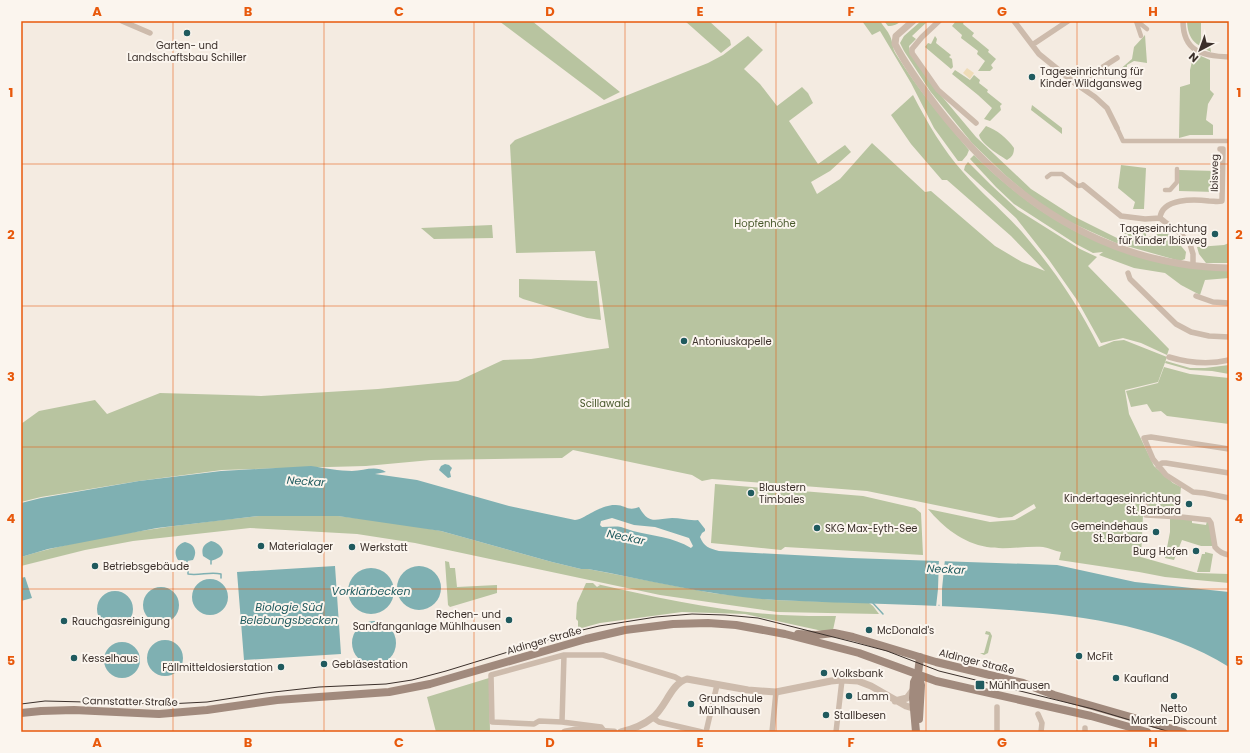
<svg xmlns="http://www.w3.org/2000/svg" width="1250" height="753" font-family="Poppins,sans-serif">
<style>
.green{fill:#b8c4a0}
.sand{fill:#efdcb8}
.water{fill:#7fb0b2;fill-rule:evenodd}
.pier{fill:#f4ebe1}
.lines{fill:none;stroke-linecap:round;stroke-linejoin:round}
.stream{stroke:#7fb0b2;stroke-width:1.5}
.pedestrian{stroke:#cdbbac;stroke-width:4.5}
.minor{stroke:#cdbbac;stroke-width:5.5}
.tertiary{stroke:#cdbbac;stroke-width:7}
.secondary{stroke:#a18a7d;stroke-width:8}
.tram{stroke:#3b302b;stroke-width:1}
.grid{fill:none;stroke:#e8590c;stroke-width:1;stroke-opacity:0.55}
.poi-dot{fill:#1f5a5e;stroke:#fbf5ee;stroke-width:1.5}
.labels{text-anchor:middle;stroke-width:4;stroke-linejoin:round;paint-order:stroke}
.poi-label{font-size:10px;fill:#3b302b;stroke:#fbf5ee;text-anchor:start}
.street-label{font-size:10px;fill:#3b302b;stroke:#fbf5ee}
.park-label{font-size:10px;fill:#4a5a2e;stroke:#fbf5ee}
.water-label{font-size:11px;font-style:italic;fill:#1f5a5e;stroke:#fbf5ee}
.neatline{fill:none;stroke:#e8590c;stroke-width:1.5}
.grid-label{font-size:13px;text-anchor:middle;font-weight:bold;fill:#e8590c}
</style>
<rect width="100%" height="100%" fill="#f4ebe1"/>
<path class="green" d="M499,21H532L620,92L604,100Z
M685,21H709L730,40L731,45L721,53Z
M862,21H880C883,26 888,31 890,36C893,42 892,48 896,54C917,88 943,119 969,150L967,155L962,161H958L934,128L911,83L880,31L872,35Z
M884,21H902C897,24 894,26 888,26Z
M921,21H928L912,36L916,39L909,46L910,52L934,87L976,137L1031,189L1073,216L1119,239L1132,226L1146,227L1156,224L1152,230L1146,231V237L1155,236L1162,227L1173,236L1186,252L1185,259L1180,261L1116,243L1050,213L1005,175L972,143L930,91L904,51L900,43L904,36Z
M956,21H964L963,24L974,33L972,36L989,50L988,52L996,59L991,65L993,68L990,71H978L985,61L977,54L978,51L961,38L962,35L952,26Z
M1187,21H1229V23H1201V46H1210L1211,52C1195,44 1188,40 1187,21Z
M1145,35L1147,63L1134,61L1127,65V70L1118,71L1132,59L1134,47Z
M748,36L763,50L744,69L760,84L777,106L802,87L808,93L813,103L789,121L818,164L845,145L851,152L830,171L811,182L817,194L840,179L872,143L925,192L931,191L995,246L1022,262L1045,271L1011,236L947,180H942L911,144L891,115L913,95C927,122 943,150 963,172C983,195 1007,214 1027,238C1055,271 1080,308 1099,347L1114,341L1124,340L1167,357L1158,382L1125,390L1129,414L1154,466L1173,483L1181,487L1178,515H1143L1141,557L1197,573L1229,574V583L1165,577L1139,572L1059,560L1061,552C1055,551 1049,548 1043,547C1025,546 1005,550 987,547C963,543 943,527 928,509L990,522L1015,520L1036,508L1034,504L1012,517L999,518L867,491L712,479L702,481L692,475L573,450L562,458L431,460L366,466L222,470L139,481L41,497L21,502V424L39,411L95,400L107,414L160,393L261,396L378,389L458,381L503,360L531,359L609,348L595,251L516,253L510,145L515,140L708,63L723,55Z
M935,36L937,39L936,43L951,55L949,57L952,59L953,67L951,69L925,47L928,43L931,44Z
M1194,53L1210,60V90L1214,94L1208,104L1206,120L1213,125V135H1190L1179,138L1180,87L1190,84V70Z
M955,70L970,80L974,75L980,80L979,83L988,90L987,92L1002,104L1000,106L1001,110L990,121L984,119L992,108L978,95L952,74Z
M1032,105L1062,128V134L1031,110Z
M986,126C997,130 1007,138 1014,148C1014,154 1012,157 1007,160C999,155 981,144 979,135Z
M974,155C1024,204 1077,240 1145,258C1153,260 1163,261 1172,262C1191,264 1210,266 1229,268V278L1205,280L1200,295L1181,285L1165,273L1134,268L1099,255L1103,252L1093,253L1076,244L1014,204L996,187L970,159Z
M968,162L991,185L1018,210L1080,249L1097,257L1088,266L1169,349L1167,355L1141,343L1123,338L1101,343L1077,300L1049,260L1016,218L964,170L965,166Z
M1121,165L1146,168L1144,209H1133L1135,202L1118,188Z
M1179,170L1216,171L1215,192L1179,191Z
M492,225L493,238L434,239L421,228Z
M1229,243V263H1206L1199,254L1197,247L1224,245Z
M519,279L597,281L601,320L587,318L523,299L519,297Z
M1166,361L1190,368H1205L1229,365V374L1212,371L1190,370L1165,363Z
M1164,367L1190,374L1229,378V424L1167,416L1161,411L1152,412L1147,404L1131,407L1126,391L1158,383Z
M715,484L863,496L915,508L921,513L923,555L785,547L781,550L711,543Z
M259,516H338L399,523L441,531L552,562L581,569H588L712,593L774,600L869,603L873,606L879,614L777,612L660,595L415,543L357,534L250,528L133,541L85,550L21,566V557C98,534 179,525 259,516Z
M1170,518L1192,520V523L1206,525L1207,521L1210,524L1214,546H1201L1182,540L1174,560L1165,558L1170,532Z
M1205,552L1213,554L1210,572H1197L1202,554H1205Z
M445,561L449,562L450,568H455L457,587L497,585V593L450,607L448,605Z
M586,583H593L597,587L600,585L597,584C658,598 719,611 781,615C799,616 818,616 836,616L833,630L827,632L745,614L682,612L600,623L578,629V621L576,619L577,603Z
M986,631L990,632L992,636L988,653L984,655L980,653H984L989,635L985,634Z
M489,678L490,732H436L427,697Z"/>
<path class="sand" d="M967,68L974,73L970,79L963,73Z"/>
<path class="water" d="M445,464L449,465L452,468L450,472L451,477L448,478L439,470L441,466Z
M311,466C325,468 339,471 352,471C364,471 375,465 386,472L375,474L417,480L509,506L575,520C583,519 586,515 593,512C598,509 608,505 614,505C625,504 627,512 639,507C649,525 655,519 672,518C681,518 689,521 698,520L705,529V531L702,533L700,537C704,547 709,548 719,551L851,558L1057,565L1135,582L1229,592V667C1163,626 1084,616 1009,610C931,604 853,604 776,600C714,597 649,580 588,569H581L552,562L441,531L338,516H259L157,528L48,549L21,557V503L41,498L139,481L221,471ZM612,518L634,525L655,527L689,538L693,546L691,548C673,537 653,536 633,531C629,530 625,528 621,527C615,526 608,527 602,527L600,525L601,521Z
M211,541C218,542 228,551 220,557C217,559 213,560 211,561L203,556C201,548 204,544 211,541Z
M185,542C194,544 198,551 193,560L187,561L178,560C173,552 176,545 185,542Z
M397 588a22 22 0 1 1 44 0a22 22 0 1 1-44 0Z
M335,566L341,654L244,660L237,572Z
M348 591a23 23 0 1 1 46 0a23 23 0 1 1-46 0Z
M25,577L32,598L21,601V578Z
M192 597a18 18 0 1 1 36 0a18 18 0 1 1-36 0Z
M143 605a18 18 0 1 1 36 0a18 18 0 1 1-36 0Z
M97 609a18 18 0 1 1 36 0a18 18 0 1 1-36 0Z
M352 643a22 22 0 1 1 44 0a22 22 0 1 1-44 0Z
M147 658a18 18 0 1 1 36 0a18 18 0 1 1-36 0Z
M104 660a18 18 0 1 1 36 0a18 18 0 1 1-36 0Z"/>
<path class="pier" d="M939,558L945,559L942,589V608H940L939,604L938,608L936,607L938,589Z"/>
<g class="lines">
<path class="stream" d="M187,561V566
M211,561V564
M188,571V574C200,576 210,571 221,574V578
M872,602L883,614"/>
<path class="pedestrian" d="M1136,21L1141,36
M1137,21L1147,29
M1117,128L1123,141H1229
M1047,177L1051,174H1062L1078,186L1083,185
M1165,190H1170L1177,182V169"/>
<path class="minor" d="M122,21L150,33
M939,21L922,37L912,49V53L938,90L976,123
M1014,21L1039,54L1076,84L1095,97L1107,108L1117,128
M1183,21C1183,52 1203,56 1229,57
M1032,45L1068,21
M1076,84L1117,58
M1083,185L1121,216L1145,219L1160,218L1165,222L1180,233L1190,244L1193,254V265
M1160,218C1162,198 1194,199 1209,201C1214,201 1217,202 1222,201L1223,149H1220
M1128,273L1130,279L1176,324L1191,332L1209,336L1229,337
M1196,296L1213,302L1229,303
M1169,357C1189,363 1208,365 1229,360
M1229,449L1151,437L1144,438L1153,459L1166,475L1193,492L1204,493L1229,498
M1158,466L1162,463H1166L1229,473
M1146,498V515L1181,517L1209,520L1211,523L1215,547C1219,552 1223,554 1229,555
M1038,714L1042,723L1041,732
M653,718L659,722L702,732
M562,722L564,655
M604,731L601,727L562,722L539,721L534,724L492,722L491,675L564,655H603L675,677L682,681
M706,732L717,685
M772,732L776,692
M836,732L842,680
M997,732V707
M1085,732V728"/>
<path class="tertiary" d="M913,21L896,36L895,44C907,67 922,87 937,107C1010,201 1107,266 1229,268
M895,701L907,698L913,690
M565,732L576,730L614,732
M621,732C633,729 642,726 652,718C666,708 670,684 687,679L748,690L776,692L831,681L842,680L858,681L871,686L906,706L919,710"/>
<path class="secondary" d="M798,634L816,635L834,633L853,637L936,662L1023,683L1054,695L1183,732
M918,674L921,685L919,719
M21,713L41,711L74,710L159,714L207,710L277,700L389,692L430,684L586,639L625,630L673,624L708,623L736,625L785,634L859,653L936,681L1091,716L1147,732
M916,732L913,698L914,682L918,674L920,657"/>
<path class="tram" d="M21,704L45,701L167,704L207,702L265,693L319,687L386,684L412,680L446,671L570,633L599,626L656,617L692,614L725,615L758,618L853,642L887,651L939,671L1093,709L1170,732"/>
</g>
<path class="grid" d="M173,21V732M324,21V732M474,21V732M625,21V732M776,21V732M926,21V732M1077,21V732M21,164H1229M21,306H1229M21,447H1229M21,589H1229"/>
<g class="poi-dot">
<circle cx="187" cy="33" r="4"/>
<circle cx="1032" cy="77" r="4"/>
<circle cx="1215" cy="234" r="4"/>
<circle cx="684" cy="341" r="4"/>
<circle cx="751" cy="493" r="4"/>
<circle cx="1189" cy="504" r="4"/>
<circle cx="817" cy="528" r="4"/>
<circle cx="1156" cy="532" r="4"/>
<circle cx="261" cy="546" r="4"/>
<circle cx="352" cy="547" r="4"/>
<circle cx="1196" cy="551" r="4"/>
<circle cx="95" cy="566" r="4"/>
<circle cx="509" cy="620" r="4"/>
<circle cx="64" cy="621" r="4"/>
<circle cx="869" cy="630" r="4"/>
<circle cx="1079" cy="656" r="4"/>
<circle cx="74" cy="658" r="4"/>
<circle cx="324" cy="664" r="4"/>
<circle cx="281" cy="667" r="4"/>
<circle cx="824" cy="673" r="4"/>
<circle cx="1116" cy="678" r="4"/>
<rect x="975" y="680" width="10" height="10" rx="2"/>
<circle cx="849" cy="696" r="4"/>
<circle cx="1174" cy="696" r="4"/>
<circle cx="691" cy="704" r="4"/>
<circle cx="826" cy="715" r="4"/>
</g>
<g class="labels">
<g class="poi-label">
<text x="187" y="49" text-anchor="middle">Garten- und<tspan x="187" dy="12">Landschaftsbau Schiller</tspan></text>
<text x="1040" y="75">Tageseinrichtung für<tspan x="1040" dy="12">Kinder Wildgansweg</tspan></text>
<text x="1207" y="232" text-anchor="end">Tageseinrichtung<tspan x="1207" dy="12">für Kinder Ibisweg</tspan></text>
<text x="692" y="345">Antoniuskapelle</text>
<text x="759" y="491">Blaustern<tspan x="759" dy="12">Timbales</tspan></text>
<text x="1181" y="502" text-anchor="end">Kindertageseinrichtung<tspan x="1181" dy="12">St. Barbara</tspan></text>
<text x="1148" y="530" text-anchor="end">Gemeindehaus<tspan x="1148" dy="12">St. Barbara</tspan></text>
<text x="825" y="532">SKG Max-Eyth-See</text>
<text x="269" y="550">Materialager</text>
<text x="360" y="551">Werkstatt</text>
<text x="1188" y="555" text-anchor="end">Burg Hofen</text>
<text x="103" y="570">Betriebsgebäude</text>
<text x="501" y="618" text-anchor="end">Rechen- und<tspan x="501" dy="12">Sandfanganlage Mühlhausen</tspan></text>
<text x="72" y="625">Rauchgasreinigung</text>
<text x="877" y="634">McDonald's</text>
<text x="1087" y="660">McFit</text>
<text x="82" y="662">Kesselhaus</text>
<text x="332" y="668">Gebläsestation</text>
<text x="273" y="671" text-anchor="end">Fällmitteldosierstation</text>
<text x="832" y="677">Volksbank</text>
<text x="1124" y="682">Kaufland</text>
<text x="989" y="689">Mühlhausen</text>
<text x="857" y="700">Lamm</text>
<text x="699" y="702">Grundschule<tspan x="699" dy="12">Mühlhausen</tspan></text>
<text x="1174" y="712" text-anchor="middle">Netto<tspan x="1174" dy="12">Marken-Discount</tspan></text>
<text x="834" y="719">Stallbesen</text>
</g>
<g class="street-label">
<text transform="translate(1214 173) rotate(-89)" y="4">Ibisweg</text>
<text transform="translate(544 640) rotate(-16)" y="4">Aldinger Straße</text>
<text transform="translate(977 661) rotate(14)" y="4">Aldinger Straße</text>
<text transform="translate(130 701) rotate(1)" y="4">Cannstatter Straße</text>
</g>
<g class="park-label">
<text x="765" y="227">Hopfenhöhe</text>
<text x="605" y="407">Scillawald</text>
</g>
<g class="water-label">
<text transform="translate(306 481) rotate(4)" y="4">Neckar</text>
<text transform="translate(626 537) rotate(12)" y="4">Neckar</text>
<text transform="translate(946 569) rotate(3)" y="4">Neckar</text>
<text x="371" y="595">Vorklärbecken</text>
<text x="289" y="611">Biologie Süd<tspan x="289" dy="13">Belebungsbecken</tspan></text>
</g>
</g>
<rect width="1250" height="753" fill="none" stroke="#fbf5ee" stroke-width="44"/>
<g transform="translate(1200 50) rotate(221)" stroke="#fbf5ee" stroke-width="3" paint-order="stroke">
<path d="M0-3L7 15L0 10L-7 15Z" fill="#3b302b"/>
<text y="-6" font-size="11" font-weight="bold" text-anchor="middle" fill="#3b302b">N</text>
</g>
<rect x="22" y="22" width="1206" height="709" class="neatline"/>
<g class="grid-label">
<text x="97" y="16">A</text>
<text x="248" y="16">B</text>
<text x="399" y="16">C</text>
<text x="550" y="16">D</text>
<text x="700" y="16">E</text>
<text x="851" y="16">F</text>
<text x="1002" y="16">G</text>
<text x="1153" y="16">H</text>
<text x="11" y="97">1</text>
<text x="1239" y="97">1</text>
<text x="11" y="239">2</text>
<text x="1239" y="239">2</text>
<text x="11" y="381">3</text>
<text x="1239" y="381">3</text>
<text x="11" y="523">4</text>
<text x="1239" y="523">4</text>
<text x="11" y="665">5</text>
<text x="1239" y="665">5</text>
<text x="97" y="747">A</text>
<text x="248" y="747">B</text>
<text x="399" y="747">C</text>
<text x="550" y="747">D</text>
<text x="700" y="747">E</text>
<text x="851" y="747">F</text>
<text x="1002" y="747">G</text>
<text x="1153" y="747">H</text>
</g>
</svg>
